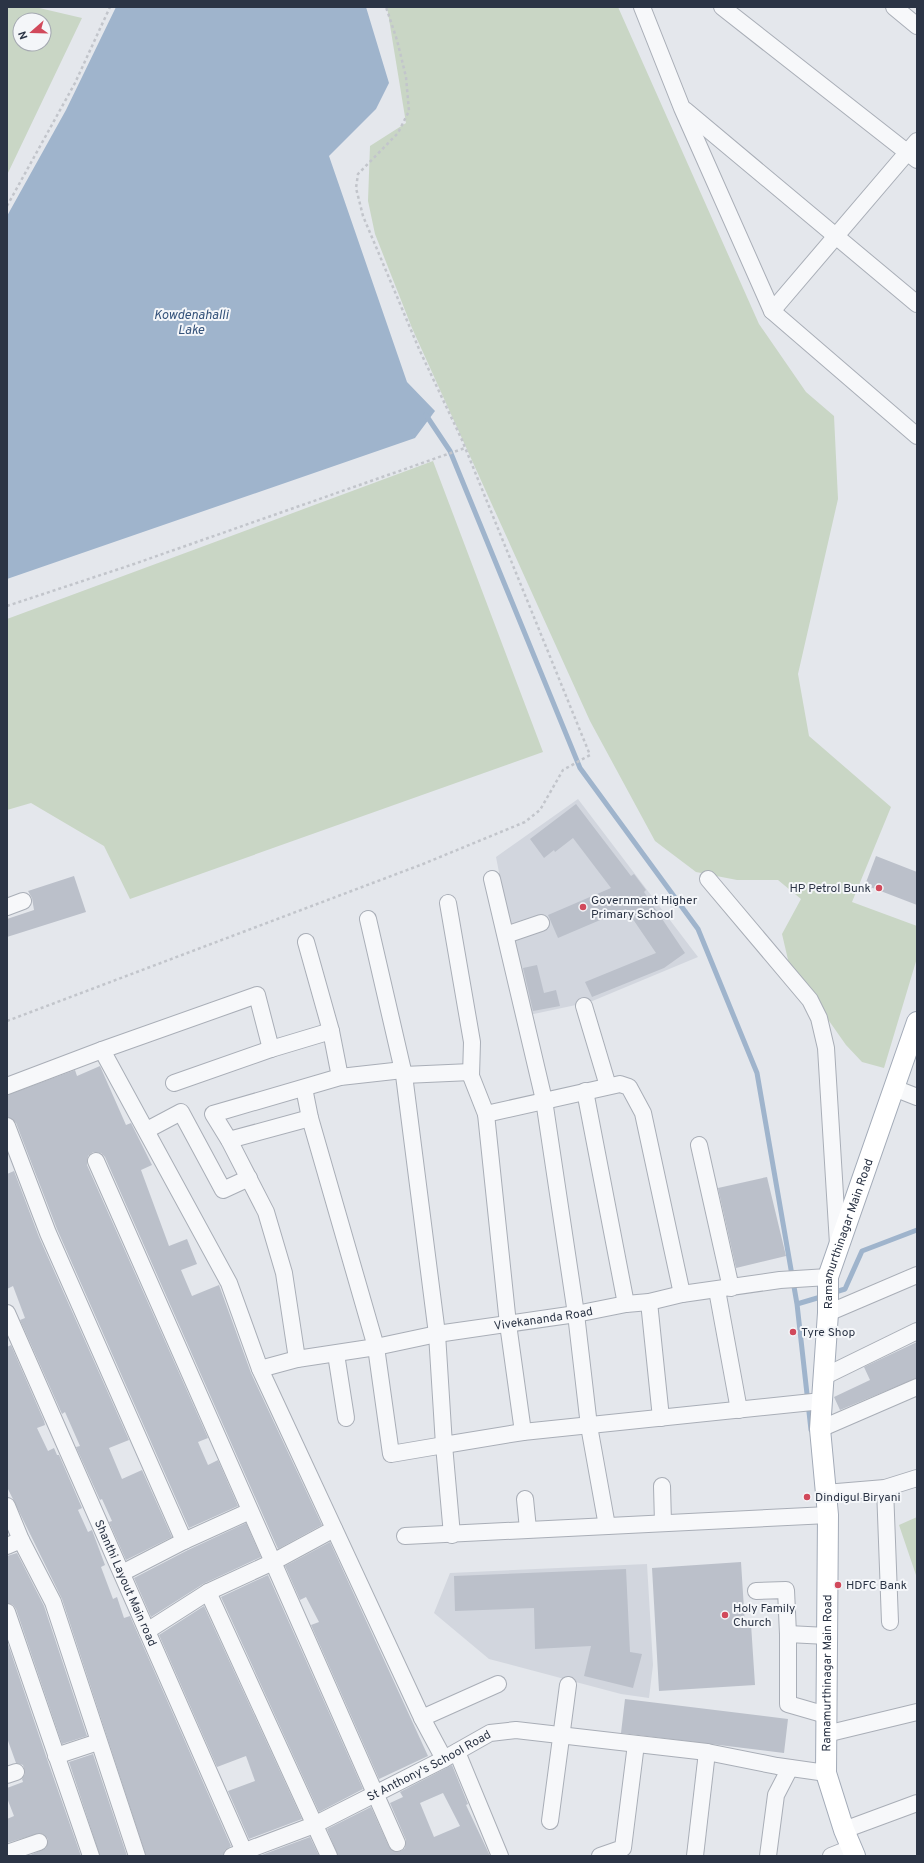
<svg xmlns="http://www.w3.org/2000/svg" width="924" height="1863" font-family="Overpass,sans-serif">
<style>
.built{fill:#d2d6de}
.green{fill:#c9d6c5;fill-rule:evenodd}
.water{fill:#9fb4cc}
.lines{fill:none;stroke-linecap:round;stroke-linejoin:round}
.stream{stroke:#9fb4cc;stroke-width:5}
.building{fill:#bbc0ca;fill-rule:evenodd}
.minor-casing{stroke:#a9aeb7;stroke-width:18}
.major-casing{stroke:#a3abb8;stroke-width:22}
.path{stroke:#c2c5cb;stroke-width:2.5;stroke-dasharray:3 3;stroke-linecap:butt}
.minor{stroke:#f7f8fa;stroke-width:16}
.major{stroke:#fff;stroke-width:20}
.poi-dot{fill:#d1495b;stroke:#f4f6f9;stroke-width:1.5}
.labels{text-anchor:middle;stroke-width:4;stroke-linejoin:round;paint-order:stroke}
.poi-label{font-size:12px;fill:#2b3445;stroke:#f4f6f9;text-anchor:start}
.street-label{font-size:12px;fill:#2b3445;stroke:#f4f6f9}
.water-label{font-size:13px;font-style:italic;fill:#34527a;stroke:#f4f6f9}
</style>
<rect width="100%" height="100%" fill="#e4e7ec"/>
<path class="built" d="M578,799L698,957L590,1002L529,1015L517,965L496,857Z
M647,1564L653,1665L649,1698L621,1694L489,1659L434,1613L450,1573Z"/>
<path class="green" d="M7,7H35L82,18L7,175ZM20,20H44V44H20Z
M387,7H618L759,324L806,392L834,416L838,499L798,674L809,736L891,807L852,902L917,926V958L884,1068L862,1062L846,1045L789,964L782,934L801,899L778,880H737L696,872L655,841L590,721L412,328L375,234L368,201L370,146L406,123Z
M433,461L543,752L130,899L104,846L31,803L7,810V619Z
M917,1517V1578L899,1525Z"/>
<path class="water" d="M116,7H366L389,83L376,109L329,156L407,382L435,411L415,438L7,579V216L66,110Z"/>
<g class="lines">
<path class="stream" d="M426,415L450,451L580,768L698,929L757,1073L797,1304L811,1430
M832,1293L845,1289L862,1251L917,1230
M797,1304L824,1296"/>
</g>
<path class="building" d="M576,804L631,876L634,874L646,890L644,892L685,953L664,968L592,997L585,982L656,953L626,909L558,938L548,915L611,888L573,838L555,852L554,850L544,858L530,839Z
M876,856L917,872V905L865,885Z
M74,876L86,912L7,937V919L34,910L32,898L28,891Z
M537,965L544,993L556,990L560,1006L533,1011L523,968Z
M100,1066L126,1125L131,1123L152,1165L141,1170L169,1246L187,1239L197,1264L181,1270L192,1296L219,1285L251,1373L322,1525L278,1549L105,1157L101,1153L93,1152L88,1156L87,1165L208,1438L198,1442L208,1465L218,1460L238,1506L189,1528L57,1229L16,1123L8,1117L7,1113V1095L75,1070L77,1076Z
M14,1171L39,1237L129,1440L109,1448L122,1479L142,1470L172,1537L126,1560L109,1522L112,1521L102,1499L100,1500L76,1447L80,1446L65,1412L62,1414L20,1320L25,1318L13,1286L7,1289V1174Z
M767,1177L786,1256L736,1268L718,1188Z
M917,1342V1378L840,1410L834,1397L870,1380L864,1367Z
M11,1345L44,1421L45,1425L37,1428L48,1451L54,1448L57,1455H59L82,1508L78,1510L88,1532L92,1530L105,1565L101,1567L113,1599L117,1597L124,1618L130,1616L231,1846L225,1850L223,1856H146L62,1599L7,1487V1347Z
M246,1523L261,1557L203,1584L151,1617L134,1578L188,1550Z
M330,1542L428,1756L379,1779L311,1625L319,1622L306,1597L300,1600L285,1566Z
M17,1553L44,1606L87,1736L62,1744L16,1609L13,1605L7,1603V1556Z
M741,1562L745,1625L751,1624L755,1685L659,1691L652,1568Z
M626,1569L630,1652L642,1654L633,1688L584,1676L591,1646L535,1649L534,1608L455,1611L454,1576Z
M268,1575L363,1789L319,1812L221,1597Z
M204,1606L302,1819L249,1839L228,1791L255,1781L246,1756L217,1767L159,1635Z
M7,1641L47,1759L81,1856H28L46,1848L48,1839L40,1833L7,1843V1819L14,1816L7,1798V1788L23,1782L22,1779L25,1774L23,1765L16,1763L7,1738Z
M625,1699L788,1719L784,1753L621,1733Z
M93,1754L127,1856H100L69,1762Z
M452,1765L468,1804L466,1805L490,1856H338L327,1829L371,1807L389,1847L396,1852L401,1851L405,1848L406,1840L390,1803L403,1797L400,1792ZM443,1793L460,1826L434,1837L420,1803Z
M310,1837L319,1856H259Z"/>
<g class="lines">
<defs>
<g id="minor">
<path d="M642,7L682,108L772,311L917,436"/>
<path d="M722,7L917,160"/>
<path d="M894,7L917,26"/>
<path d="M685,110L917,304"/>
<path d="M772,311L917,141"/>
<path d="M492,879L544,1100L576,1314L589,1426L607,1526"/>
<path d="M708,879L810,1000L819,1018L826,1048L838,1244"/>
<path d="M448,903L472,1042L471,1076L486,1114L620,1084L629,1087L643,1113L682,1294"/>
<path d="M7,907L23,901"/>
<path d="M368,919L404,1075L437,1334L444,1445L523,1432L822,1401"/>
<path d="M506,935L541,923"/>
<path d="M306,942L331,1031L340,1077"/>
<path d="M584,1006L608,1086"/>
<path d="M102,1050L229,1283L260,1369L422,1718L444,1759"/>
<path d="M404,1075L471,1072"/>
<path d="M174,1083L271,1049"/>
<path d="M7,1086L102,1050L257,995L271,1049L331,1031"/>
<path d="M304,1088L310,1118L376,1347L391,1454L444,1445L452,1535"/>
<path d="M894,1088L917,1097"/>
<path d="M585,1091L626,1304"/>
<path d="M486,1114L508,1324L523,1432"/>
<path d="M7,1126L48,1233L184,1541"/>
<path d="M147,1130L181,1112L223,1190L249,1178"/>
<path d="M229,1140L310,1118"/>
<path d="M699,1145L731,1288"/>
<path d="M96,1161L397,1843"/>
<path d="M717,1290L739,1410"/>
<path d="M649,1302L661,1418"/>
<path id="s1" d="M7,1313L246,1856"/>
<path d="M828,1313L917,1275"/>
<path d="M336,1354L346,1418"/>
<path d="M297,1359L284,1273L266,1212L229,1140L213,1114L340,1077L403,1070"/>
<path id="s2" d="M260,1369L297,1359L376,1347L437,1334L576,1314L626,1304L649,1302L682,1294L780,1280L828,1277"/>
<path d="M823,1377L917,1331"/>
<path d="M820,1429L917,1387"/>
<path d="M662,1486L663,1523"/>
<path d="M885,1488L890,1622"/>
<path d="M825,1493L885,1488L917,1478"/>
<path d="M525,1499L528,1529"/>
<path d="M7,1506L21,1540L53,1602L137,1856"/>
<path d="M405,1536L828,1515"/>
<path d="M7,1546L21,1540"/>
<path d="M122,1573L184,1541L250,1511"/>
<path d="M756,1591L786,1590L788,1634"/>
<path d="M208,1592L329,1856"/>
<path d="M7,1612L91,1856"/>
<path d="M147,1631L208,1592L273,1562L334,1529"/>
<path d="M826,1715L788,1704V1634L827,1636"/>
<path d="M422,1718L498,1684"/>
<path d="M826,1734L917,1712"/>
<path d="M457,1752L500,1856"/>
<path d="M56,1756L98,1742"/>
<path d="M7,1775L16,1772"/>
<path d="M550,1821L568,1685"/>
<path d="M844,1830L917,1803"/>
<path d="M7,1853L39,1842"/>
<path id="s3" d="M232,1856L314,1825L444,1759L490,1733L516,1730L707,1752L777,1766L826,1773"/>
<path d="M600,1856L623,1848L636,1744"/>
<path d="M695,1856L707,1752"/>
<path d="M768,1856L776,1795L790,1768"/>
<path d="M831,1856L851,1848"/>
</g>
<g id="major">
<path id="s4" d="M855,1856L844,1830L826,1773L828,1515L820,1429L828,1313V1277L917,1022"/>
</g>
</defs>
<use href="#minor" class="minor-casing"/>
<use href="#major" class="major-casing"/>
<path class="path" d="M7,206L75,83L110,7
M7,606L134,564L465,448
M7,1021L423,864L525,822L540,810L563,770L590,755L462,440L419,349L363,216L356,188L358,174L398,133L409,111L406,77L397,40L386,7"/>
<use href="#minor" class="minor"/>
<use href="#major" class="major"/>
</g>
<g class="poi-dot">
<circle cx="879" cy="888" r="4"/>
<circle cx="583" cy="907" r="4"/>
<circle cx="793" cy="1332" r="4"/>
<circle cx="807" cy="1497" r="4"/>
<circle cx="838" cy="1585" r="4"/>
<circle cx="725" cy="1615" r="4"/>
</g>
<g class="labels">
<g class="poi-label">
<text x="871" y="892" text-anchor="end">HP Petrol Bunk</text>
<text x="591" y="904">Government Higher<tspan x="591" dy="14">Primary School</tspan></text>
<text x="801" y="1336">Tyre Shop</text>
<text x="815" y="1501">Dindigul Biryani</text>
<text x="846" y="1589">HDFC Bank</text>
<text x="733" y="1612">Holy Family<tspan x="733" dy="14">Church</tspan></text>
</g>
<g class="street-label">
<text dy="4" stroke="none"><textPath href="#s4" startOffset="631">Ramamurthinagar Main Road</textPath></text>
<text dy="4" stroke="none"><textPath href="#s2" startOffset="288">Vivekananda Road</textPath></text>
<text dy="4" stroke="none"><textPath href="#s1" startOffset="295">Shanthi Layout Main road</textPath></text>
<text dy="4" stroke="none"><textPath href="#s4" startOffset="188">Ramamurthinagar Main Road</textPath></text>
<text dy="4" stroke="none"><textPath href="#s3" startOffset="217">St Anthony's School Road</textPath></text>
</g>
<g class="water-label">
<text x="191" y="319">Kowdenahalli<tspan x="191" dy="15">Lake</tspan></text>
</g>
</g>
<rect width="924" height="1863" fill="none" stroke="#2b3445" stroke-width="16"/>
<g transform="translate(32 32) rotate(250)"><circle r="19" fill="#f4f6f9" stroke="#a4a8b1"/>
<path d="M0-3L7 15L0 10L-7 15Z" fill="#d1495b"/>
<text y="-6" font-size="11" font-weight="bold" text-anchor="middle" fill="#2b3445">N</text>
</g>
</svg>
